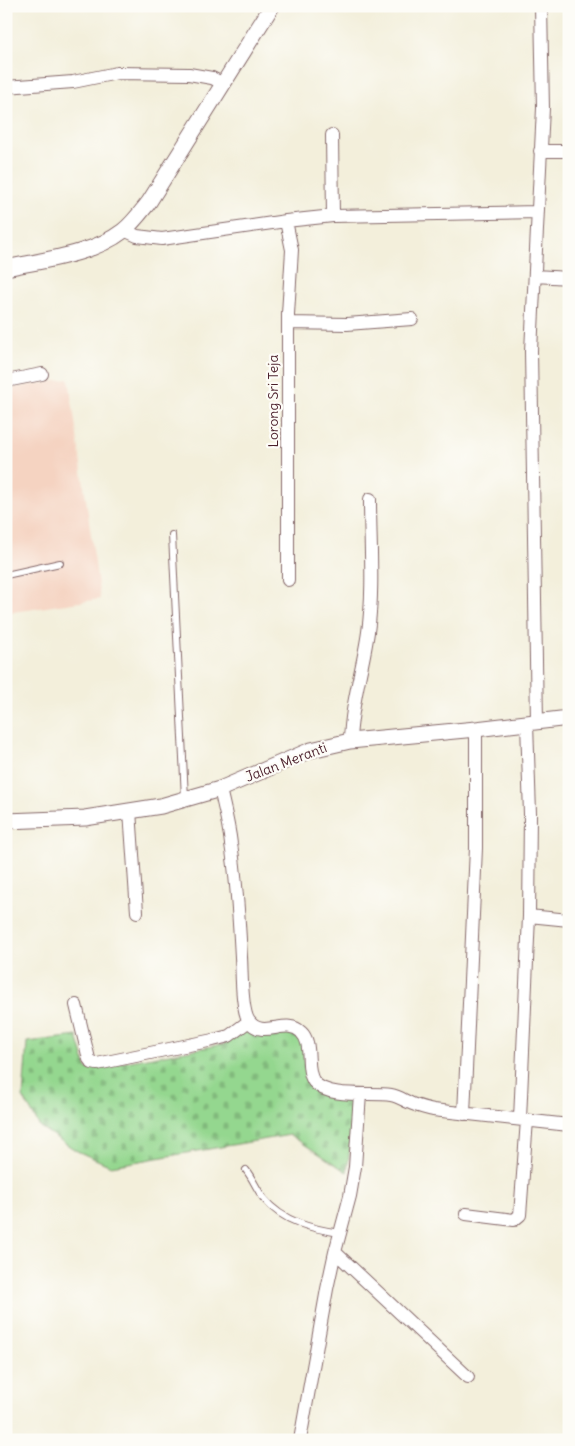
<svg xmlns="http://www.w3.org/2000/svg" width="575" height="1446" font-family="Delius,sans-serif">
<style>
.built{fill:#f5d3c1}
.cemetery{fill:url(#cemetery-stones);stroke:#6f7b5d}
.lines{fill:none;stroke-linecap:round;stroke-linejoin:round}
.service-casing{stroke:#856869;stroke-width:8}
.minor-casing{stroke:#856869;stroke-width:14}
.tertiary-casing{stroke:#856869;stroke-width:17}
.service{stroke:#fff;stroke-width:6}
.minor{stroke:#fff;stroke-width:12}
.tertiary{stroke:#fff;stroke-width:15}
.labels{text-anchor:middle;stroke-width:4.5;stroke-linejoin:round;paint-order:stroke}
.street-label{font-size:14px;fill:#4a1f2b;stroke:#fdfcf7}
</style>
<defs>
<pattern id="cemetery-stones" width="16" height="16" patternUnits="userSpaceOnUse" patternTransform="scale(1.25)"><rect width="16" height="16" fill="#94d78f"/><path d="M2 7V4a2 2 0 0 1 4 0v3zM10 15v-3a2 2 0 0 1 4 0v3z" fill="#81b87c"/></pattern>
</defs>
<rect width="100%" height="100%" fill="#fdfcf7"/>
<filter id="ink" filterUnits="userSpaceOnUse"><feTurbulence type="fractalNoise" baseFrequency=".02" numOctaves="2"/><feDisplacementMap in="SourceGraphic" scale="10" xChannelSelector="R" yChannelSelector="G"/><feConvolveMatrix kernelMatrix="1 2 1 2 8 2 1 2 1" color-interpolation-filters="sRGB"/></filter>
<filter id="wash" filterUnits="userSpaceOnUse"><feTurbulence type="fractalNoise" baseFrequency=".0096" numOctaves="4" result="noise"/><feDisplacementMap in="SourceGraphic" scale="20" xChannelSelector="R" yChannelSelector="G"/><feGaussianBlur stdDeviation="1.12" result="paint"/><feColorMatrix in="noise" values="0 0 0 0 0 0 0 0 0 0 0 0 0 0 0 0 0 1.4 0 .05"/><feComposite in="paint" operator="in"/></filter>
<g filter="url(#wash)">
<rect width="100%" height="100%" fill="#f3efdb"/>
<path class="built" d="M69,379L100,599L6,613V389Z"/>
<path class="cemetery" d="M249,1028L269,1034L290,1033L298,1034L302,1044L308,1084L348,1100L354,1113L347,1172L290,1135L111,1166L77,1151L40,1127L23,1097L27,1042L77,1036L87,1069L224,1044Z"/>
</g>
<g filter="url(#ink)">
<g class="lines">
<defs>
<path id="service" d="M172,535L185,798
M6,575L60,563
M246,1170C253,1179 257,1190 264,1199C283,1222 313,1229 340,1233"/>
<path id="minor" d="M6,87L73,82L117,73L189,74L212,78L224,84
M332,135L333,216
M540,151H569
M286,221L292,250L288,314V580
M124,230L137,236L162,239L286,221L333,216L537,212
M535,276L569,278
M288,323L347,324L412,319
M6,381L42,374
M537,722L531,351L543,108L541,6
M350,741C351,704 363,668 368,632C374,589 370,543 370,499
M220,789C224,807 229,825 231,844C237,881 239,920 241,957C242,971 241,1010 249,1021C262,1040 287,1017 301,1032C314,1044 304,1068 314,1082C328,1099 371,1092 391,1095C397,1096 402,1099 408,1102C416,1106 425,1108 433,1110L569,1125
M130,811L137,912
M529,916L569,920
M76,1005L89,1059L92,1063L97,1064L213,1040L229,1036L249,1021
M464,1114L476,848V729
M520,1119L529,916L530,814L527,723
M466,1214L514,1220L520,1215L527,1120
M335,1252L468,1377
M300,1440L327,1289L335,1252L350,1196L355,1167L360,1094"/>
<path id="tertiary" d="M6,268C43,260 92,255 123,231C133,223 141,212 149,202L272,6
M6,821L85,818L161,806L220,789L311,750L350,741L476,729L569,718"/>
</defs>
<use href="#service" class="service-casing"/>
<use href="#minor" class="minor-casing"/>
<use href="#tertiary" class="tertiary-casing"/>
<use href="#service" class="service"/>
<use href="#minor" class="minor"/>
<use href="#tertiary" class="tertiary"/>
</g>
</g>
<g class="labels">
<g class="street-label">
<text transform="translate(273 401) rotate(-90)" y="5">Lorong Sri Teja</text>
<text transform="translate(286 762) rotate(-21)" y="5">Jalan Meranti</text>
</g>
</g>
<rect width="575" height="1446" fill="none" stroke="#fdfcf7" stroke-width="25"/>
</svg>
